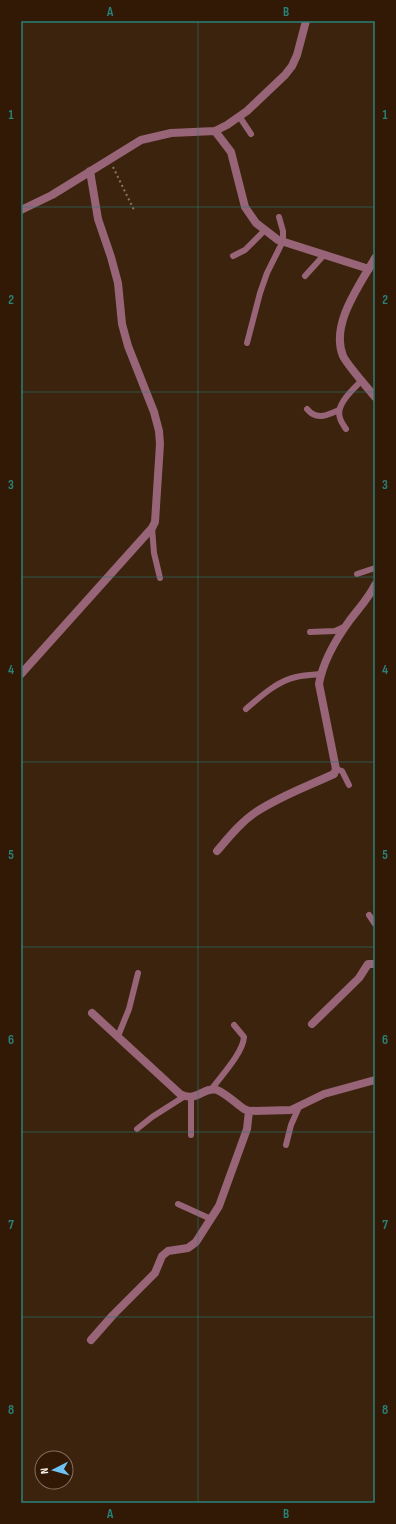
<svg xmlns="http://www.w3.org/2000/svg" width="396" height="1524" font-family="'Sofia Sans Condensed',sans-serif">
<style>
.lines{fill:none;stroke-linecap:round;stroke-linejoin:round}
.path{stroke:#887464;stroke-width:2;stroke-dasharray:2 3;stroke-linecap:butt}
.service{stroke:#986477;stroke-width:6}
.minor{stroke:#986477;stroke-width:8}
.grid{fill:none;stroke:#27827a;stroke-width:1;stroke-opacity:0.55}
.neatline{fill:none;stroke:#27827a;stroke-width:1.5}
.grid-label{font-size:13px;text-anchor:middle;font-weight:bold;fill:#27827a}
</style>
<rect width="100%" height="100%" fill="#3c230e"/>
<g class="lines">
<path class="path" d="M113,167L134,210"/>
<path class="service" d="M239,116L251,134
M233,256L245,250L265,230
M305,276L324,255
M247,343L260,293L267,273L283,241V231L279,217
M307,409C317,421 327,415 339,410
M346,429C344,426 341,422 340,418C335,404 354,389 362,380
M152,528L154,553L160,578
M357,574L375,568
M310,632L335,631L346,626
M246,709C260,697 277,681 296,677C304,675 313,675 321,674
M336,769L342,771L349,785
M369,915L375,924
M118,1036L129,1009L138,973
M211,1090C221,1076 243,1053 244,1037L234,1025
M137,1129L152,1117L185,1096
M191,1135V1097
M286,1145L291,1125L299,1107
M178,1204L211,1219"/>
<path class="minor" d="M215,131L231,152L245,207L256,223L278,240L369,269
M21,210L52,195L141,140L171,133L215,131L227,125L247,111L285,75L292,66L297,55L306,21
M375,258C360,285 330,324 343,356C348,366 367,387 375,397
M21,674L152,528L155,522L160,444L159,431L154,412L128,346L122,324L118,283L111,257L98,219L90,171
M217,851C229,837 241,822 256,812C280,796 308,786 334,774L336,769L319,684C323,661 336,639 350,620C359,608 368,599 375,585
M92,1013L180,1094C198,1103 203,1086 217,1090C225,1093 237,1104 244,1109L249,1111L291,1110L324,1094L375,1080
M312,1024L359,978L368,964H375
M91,1340L113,1315L155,1273L162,1256L168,1251L188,1248L196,1242L219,1206L247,1129L249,1111"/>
</g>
<path class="grid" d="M198,21V1503M21,207H375M21,392H375M21,577H375M21,762H375M21,947H375M21,1132H375M21,1317H375"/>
<rect width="396" height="1524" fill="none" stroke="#321905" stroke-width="44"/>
<g transform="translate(54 1470) rotate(264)"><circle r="19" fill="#321905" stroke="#847061"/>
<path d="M0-3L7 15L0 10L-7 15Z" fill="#6fc2f4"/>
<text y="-6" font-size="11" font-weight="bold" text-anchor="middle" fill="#fef3eb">N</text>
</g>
<rect x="22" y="22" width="352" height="1480" class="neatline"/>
<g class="grid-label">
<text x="110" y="16">A</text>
<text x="286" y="16">B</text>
<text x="11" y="119">1</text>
<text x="385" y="119">1</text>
<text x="11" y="304">2</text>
<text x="385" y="304">2</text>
<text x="11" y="489">3</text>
<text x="385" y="489">3</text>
<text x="11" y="674">4</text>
<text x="385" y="674">4</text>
<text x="11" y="859">5</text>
<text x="385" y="859">5</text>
<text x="11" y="1044">6</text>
<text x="385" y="1044">6</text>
<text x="11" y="1229">7</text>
<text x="385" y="1229">7</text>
<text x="11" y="1414">8</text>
<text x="385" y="1414">8</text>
<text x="110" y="1518">A</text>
<text x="286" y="1518">B</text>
</g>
</svg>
